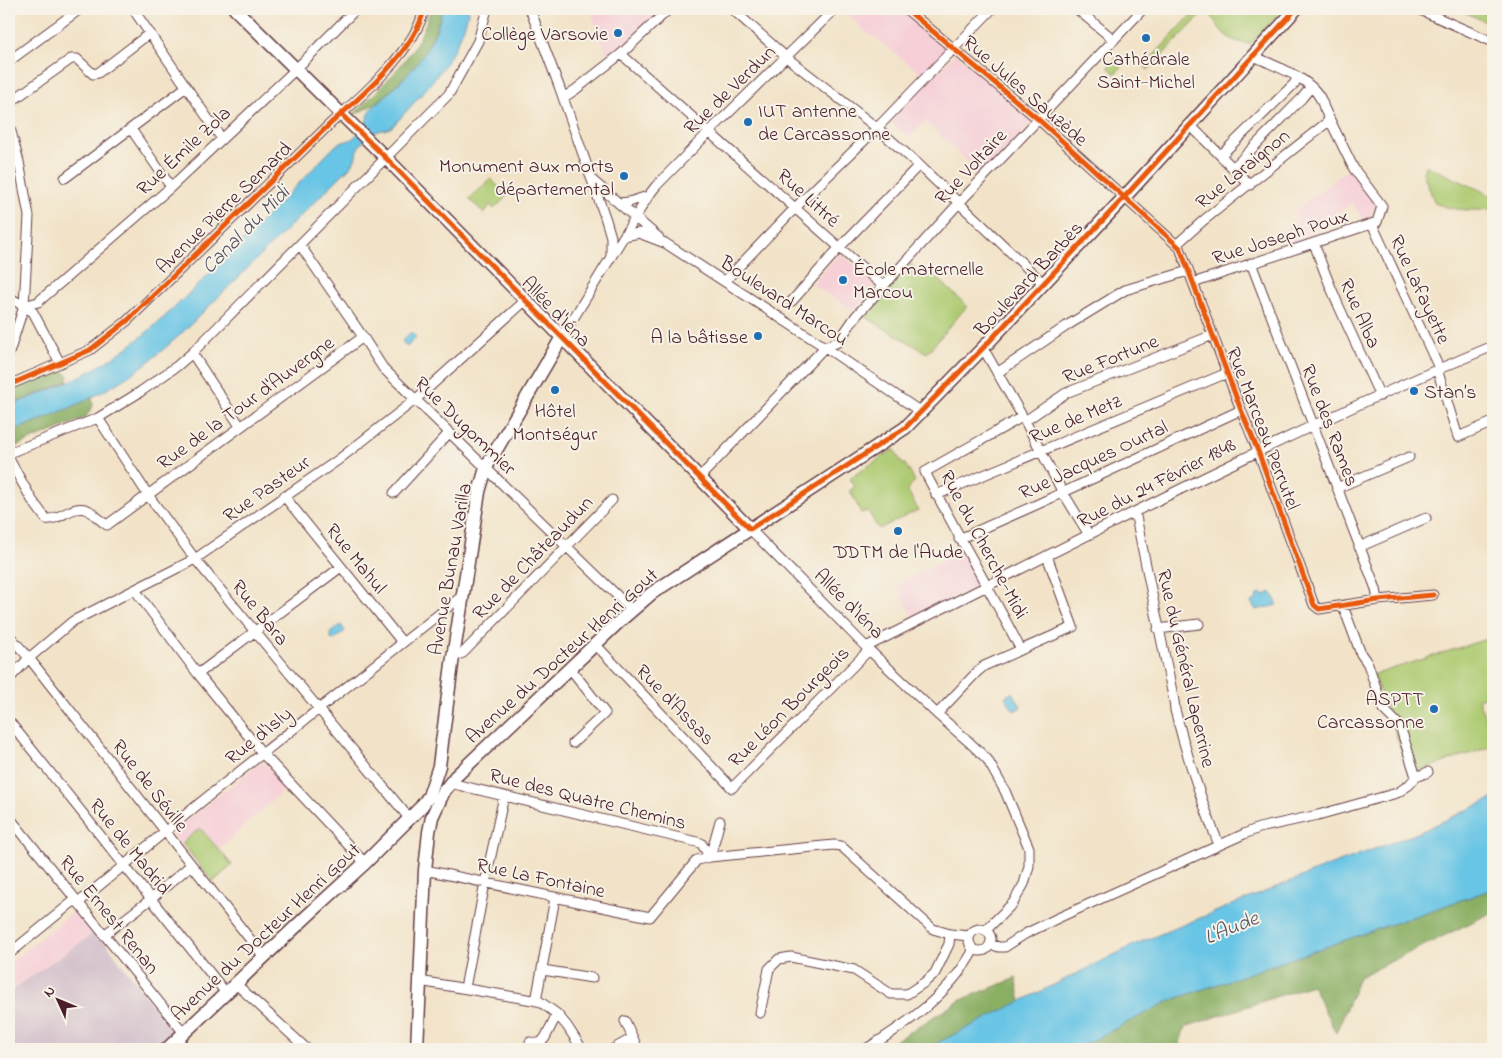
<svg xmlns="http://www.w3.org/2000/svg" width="1502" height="1058" font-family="'Indie Flower',sans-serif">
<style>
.built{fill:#f6cfd7}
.industrial{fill:#d1bdc9}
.green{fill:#aecb72;stroke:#7c754e}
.forest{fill:#8aaf64;stroke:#6a6748}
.water{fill:#67c5e5;stroke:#587288}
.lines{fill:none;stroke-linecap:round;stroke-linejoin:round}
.street-casing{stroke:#633c43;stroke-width:11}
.secondary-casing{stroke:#633c43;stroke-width:15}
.street{stroke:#fff;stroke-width:9}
.secondary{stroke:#fff;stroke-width:12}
.cycleway-casing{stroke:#f7f3e8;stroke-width:8}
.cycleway{stroke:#e8590c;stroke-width:5}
.poi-dot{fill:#1f6fb2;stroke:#f7f3e8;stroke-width:2}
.labels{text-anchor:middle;stroke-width:4;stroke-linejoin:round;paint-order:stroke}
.poi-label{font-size:20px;fill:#4a1f2b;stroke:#f7f3e8;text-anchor:end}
.street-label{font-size:20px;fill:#4a1f2b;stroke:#f7f3e8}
.water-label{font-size:21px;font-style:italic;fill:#535163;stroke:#f7f3e8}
</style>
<rect width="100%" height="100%" fill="#f7f3e8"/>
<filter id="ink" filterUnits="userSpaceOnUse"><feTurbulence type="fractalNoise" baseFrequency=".02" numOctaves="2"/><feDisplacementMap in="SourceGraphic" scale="10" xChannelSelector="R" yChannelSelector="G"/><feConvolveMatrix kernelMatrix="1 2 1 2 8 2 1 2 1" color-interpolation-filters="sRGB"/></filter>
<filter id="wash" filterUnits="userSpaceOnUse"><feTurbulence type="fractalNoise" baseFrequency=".0096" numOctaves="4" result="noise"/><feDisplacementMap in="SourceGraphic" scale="20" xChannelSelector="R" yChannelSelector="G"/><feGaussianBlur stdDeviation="1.12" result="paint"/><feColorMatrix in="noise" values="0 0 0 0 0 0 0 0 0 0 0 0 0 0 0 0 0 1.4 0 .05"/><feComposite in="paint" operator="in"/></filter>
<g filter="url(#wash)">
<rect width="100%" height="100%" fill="#f2e3c8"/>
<path class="built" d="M590,9H663L611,57H608Z
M844,9H899L949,48L923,75L874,37L873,38L842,10Z
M956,53L1034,120L979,178L970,170L969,163L925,121L910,138L890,121Z
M1349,168L1375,204L1370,217L1363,220L1352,203L1334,216L1312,230L1314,236L1286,245L1277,234L1297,219L1293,213Z
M840,253L864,273L876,287L854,311L812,284Z
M964,550L979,579L974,588L914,619L897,585Z
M262,761L286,788L220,848L233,865L212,883L171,832L185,822Z
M77,909L97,931L9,992V963Z"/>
<path class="industrial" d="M97,931L172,1031L153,1049H9V992Z"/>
<path class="green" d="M1193,9H1207L1206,14L1204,12L1148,70L1144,66L1194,12Z
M1214,9H1283L1250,44C1226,41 1224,34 1211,16Z
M1457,9H1474L1493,17V25Z
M1119,55L1126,62L1115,74L1108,67Z
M1425,166H1427L1493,196V209C1475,211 1452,211 1435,203L1423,173Z
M491,179L507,196L494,209L490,205L484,214L480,210V209L469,199Z
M910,263L921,274L931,272L967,306L927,353L862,315Z
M894,449L902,464H905L915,481L907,489L918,510L881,528H878L868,511L861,513L850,490L855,487L850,478Z
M1493,637V694L1478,699L1493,739V746L1409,774L1391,719L1373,675Z
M200,828L232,865L213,882L182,843Z"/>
<path class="forest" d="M430,9H443L434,34L424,54L408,74L378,102L352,116C382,85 421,53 430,9Z
M63,371L69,376L68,381L9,406V383L27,375L37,379Z
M92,397L93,406L85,418L9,449V432L42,420Z
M1493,889V912L1359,977L1336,1033L1312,985L1185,1027L1178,1049H1076L1169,1001Z
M1016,978L1021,1002L925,1049H882L961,1000Z"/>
<path class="water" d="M443,9H469C459,57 426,89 394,125C387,132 380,128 373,134C368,137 361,143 358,148C355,155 357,159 351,166L181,334C164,349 146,365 127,377C91,401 49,417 9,432V406C45,392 83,378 115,356C150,333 179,303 209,274C252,232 293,189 335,146C342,140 347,143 353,138C357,134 364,128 366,122C368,117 369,112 373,107C396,87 421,64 434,35C438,27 440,17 443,9Z
M411,332L416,337L407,347L402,341Z
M1271,592L1278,605L1256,610L1251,602L1257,599L1256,596L1261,593L1263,596Z
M341,625L345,631L334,640L331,638L330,633Z
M1013,692L1021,707L1014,711L1005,697Z
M1493,798V889L1169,1001L1076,1049H925L1136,944L1326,867L1418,833Z"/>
</g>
<g filter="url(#ink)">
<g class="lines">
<defs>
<path id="street" d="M133,9L222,139
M530,9L559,86L606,220L611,237V257
M732,9L786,57L877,128L919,165L1043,283
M906,9L1038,119L1180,248L1241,410L1258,451L1314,605L1319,609L1378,600L1433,595
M1077,9L1114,40
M1418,9L1493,42
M621,54L883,286
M9,61L80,9
M563,98L575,90L621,54L669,9
M9,103L71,59H77L93,74L98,73L150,33
M9,124L19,162L29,216L24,306L9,353
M1191,126L1250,185
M131,129L171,187
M1221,155L1294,84L1298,77
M1233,168L1302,98L1311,87
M65,178L186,87
M593,181L659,238
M619,203L629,202L648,196
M1372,224L1439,368
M624,236L639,233L665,243L825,347L915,408L917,415
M1314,243C1332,296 1357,345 1380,396
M1177,244L1204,220L1330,120
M300,245L363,337L383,368L632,610
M1251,263L1376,589L1378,600
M725,281L795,208L877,128L992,9
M1193,283L1377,222L1382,206L1354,169L1324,108C1318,80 1281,69 1258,58L1255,55
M9,297L33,312L60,363
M792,301L840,247L919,165
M24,306L38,302L171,187L296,69L356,9
M562,337L649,195L656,186L709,132L835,9
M983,348L1025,421L1061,489L1089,535
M192,353L240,426
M1437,369L1458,437L1493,422
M997,373L1068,325L1125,290L1188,271
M9,385L90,350L127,321L331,123C361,97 417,48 424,9
M98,418L148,495L195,559L409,818
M1025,421L1066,393L1213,335
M9,453L98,418L140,392L177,366L192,353L449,94L478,41L487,9
M9,459L32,500L46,519C60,521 73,503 88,510C95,514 100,521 107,525L363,337
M700,477L825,347L838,342L856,316L959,203L1143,9
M1337,488L1409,457
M394,493L449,433
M936,495L1227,373
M284,496L402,642
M1135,512L1174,701L1175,710C1187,756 1201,801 1219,845
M750,529L866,647L937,714L968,741L987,759L1005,791L1029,848V866L1024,884L1013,903L986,930
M959,539L1038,504L1241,410
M1359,547L1426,518
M135,590L198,674L263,754L365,863
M1343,606L1361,654L1368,664L1383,709L1400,726L1416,777
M1158,629L1199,624
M9,635L29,658L264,957
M596,645L732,788L869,650
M866,647C1073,543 1279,435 1493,346
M1021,650C990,590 956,532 925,472L1022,417
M453,657L463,653L612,500
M570,668L605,713L573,743
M198,674L341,567
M9,679L29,658L73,621L195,559L338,460L415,400L526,300
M937,714L978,671L984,666L1073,627L1047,556
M9,721L226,993
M450,783L701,843L710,857
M9,817L184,1033
M710,857L720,821
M425,870L650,917L697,860L710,857L834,845L841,846L933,929L950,934L969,936
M78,903L206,798L462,596
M969 940a11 11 0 1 1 22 0a11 11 0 1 1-22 0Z
M104,935L151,899L191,865
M990,944L999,947H1005L1025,934L1058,918L1244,834L1259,828L1318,815L1397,793L1409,785L1416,777L1428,772
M9,954L75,900
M543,970L592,978
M419,981L539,1001L557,1014L567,1026L582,1049
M236,984L307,1049
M465,988L485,883L504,796
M536,1001L555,898
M760,1013L769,969L779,959L791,957L854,970L891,994H907L925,982L935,973L949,944L950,934
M625,1021L638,1049
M530,1042L539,1044L545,1038L557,1014
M613,1049L633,1038
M866,1049C907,1024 951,993 974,949"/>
<path id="secondary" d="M235,9L394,166L750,529
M167,1049L306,917L365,863L421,807L429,796L439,766L452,664L479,492L486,468L492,457L562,337
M417,1049L425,870L429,832L432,817L444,791L456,776L623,618L652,593L905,428L983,348L1119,203L1296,9"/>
</defs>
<use href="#street" class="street-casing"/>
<use href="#secondary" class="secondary-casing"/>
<use href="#street" class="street"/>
<use href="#secondary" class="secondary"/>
<defs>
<path id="cycleway" d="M906,9L1038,119L1180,248L1241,410L1258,451L1314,605L1319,609L1378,600L1433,595
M341,114L394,166L750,529L905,428L983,348L1119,203L1296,9
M9,385L90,350L127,321L331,123C361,97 417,48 424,9"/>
</defs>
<use href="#cycleway" class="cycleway-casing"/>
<use href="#cycleway" class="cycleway"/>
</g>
</g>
<g class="poi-dot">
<circle cx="618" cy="33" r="5"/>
<circle cx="1146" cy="38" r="5"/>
<circle cx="748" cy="122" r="5"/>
<circle cx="624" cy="176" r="5"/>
<circle cx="843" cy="280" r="5"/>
<circle cx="758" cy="336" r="5"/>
<circle cx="555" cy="390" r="5"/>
<circle cx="1414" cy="391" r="5"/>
<circle cx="898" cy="531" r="5"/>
<circle cx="1434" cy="709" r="5"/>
</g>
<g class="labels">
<g class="poi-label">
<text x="608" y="40">Collège Varsovie</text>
<text x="1146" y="65" text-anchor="middle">Cathédrale<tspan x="1146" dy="23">Saint-Michel</tspan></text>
<text x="758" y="117" text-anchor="start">IUT antenne<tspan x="758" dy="23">de Carcassonne</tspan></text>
<text x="614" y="172">Monument aux morts<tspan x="614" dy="23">départemental</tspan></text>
<text x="853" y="275" text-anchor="start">École maternelle<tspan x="853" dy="23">Marcou</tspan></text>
<text x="748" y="343">A la bâtisse</text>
<text x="1424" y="398" text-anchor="start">Stan’s</text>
<text x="555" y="417" text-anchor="middle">Hôtel<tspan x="555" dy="23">Montségur</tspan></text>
<text x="898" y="558" text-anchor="middle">DDTM de l'Aude</text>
<text x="1424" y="705">ASPTT<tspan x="1424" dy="23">Carcassonne</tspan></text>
</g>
<g class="street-label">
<text transform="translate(729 89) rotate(-44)" y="7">Rue de Verdun</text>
<text transform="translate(1026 90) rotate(41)" y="7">Rue Jules Sauzède</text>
<text transform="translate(183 150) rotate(-43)" y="7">Rue Émile Zola</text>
<text transform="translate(970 166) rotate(-47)" y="7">Rue Voltaire</text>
<text transform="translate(1242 168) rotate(-39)" y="7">Rue Laraignon</text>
<text transform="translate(809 197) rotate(42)" y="7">Rue Littré</text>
<text transform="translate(223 207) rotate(-44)" y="7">Avenue Pierre Semard</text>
<text transform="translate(1280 236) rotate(-18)" y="7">Rue Joseph Poux</text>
<text transform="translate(1028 278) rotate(-47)" y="7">Boulevard Barbès</text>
<text transform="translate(1421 289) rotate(65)" y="7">Rue Lafayette</text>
<text transform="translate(785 300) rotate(33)" y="7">Boulevard Marcou</text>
<text transform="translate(557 311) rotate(46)" y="7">Allée d'Iéna</text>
<text transform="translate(1361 313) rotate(66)" y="7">Rue Alba</text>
<text transform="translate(1110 358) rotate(-22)" y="7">Rue Fortune</text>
<text transform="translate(245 402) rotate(-36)" y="7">Rue de la Tour d'Auvergne</text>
<text transform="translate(1075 418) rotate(-23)" y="7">Rue de Metz</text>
<text transform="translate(466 425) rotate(44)" y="7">Rue Dugommier</text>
<text transform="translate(1331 425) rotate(69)" y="7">Rue des Rames</text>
<text transform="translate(1264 428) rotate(69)" y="7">Rue Marceau Perrutel</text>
<text transform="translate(1093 459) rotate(-25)" y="7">Rue Jacques Ourtal</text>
<text transform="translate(1156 482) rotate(-27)" y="7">Rue du 24 Février 1848</text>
<text transform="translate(266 488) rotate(-35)" y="7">Rue Pasteur</text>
<text transform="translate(985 544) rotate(62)" y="7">Rue du Cherche-Midi</text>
<text transform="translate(532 557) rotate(-46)" y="7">Rue de Châteaudun</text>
<text transform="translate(357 558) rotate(51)" y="7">Rue Mahul</text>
<text transform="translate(449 569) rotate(-80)" y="7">Avenue Bunau Varilla</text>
<text transform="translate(850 603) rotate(45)" y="7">Allée d'Iéna</text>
<text transform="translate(261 612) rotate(51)" y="7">Rue Bara</text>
<text transform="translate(561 655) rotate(-42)" y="7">Avenue du Docteur Henri Gout</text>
<text transform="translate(1187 668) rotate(77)" y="7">Rue du Général Laperrine</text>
<text transform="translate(676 704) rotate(46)" y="7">Rue d'Assas</text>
<text transform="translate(788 706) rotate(-45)" y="7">Rue Léon Bourgeois</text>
<text transform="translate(258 735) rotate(-39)" y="7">Rue d'Isly</text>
<text transform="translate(151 785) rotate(52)" y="7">Rue de Séville</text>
<text transform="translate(588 798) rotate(14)" y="7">Rue des Quatre Chemins</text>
<text transform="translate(131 846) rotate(51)" y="7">Rue de Madrid</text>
<text transform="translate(541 877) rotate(12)" y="7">Rue La Fontaine</text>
<text transform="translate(110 914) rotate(51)" y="7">Rue Ernest Renan</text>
<text transform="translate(265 931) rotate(-43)" y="7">Avenue du Docteur Henri Gout</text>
</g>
<g class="water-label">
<text transform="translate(245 229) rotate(-45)" y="7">Canal du Midi</text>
<text transform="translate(1231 927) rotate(-22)" y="7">L'Aude</text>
</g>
</g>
<rect width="1502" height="1058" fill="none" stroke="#f7f3e8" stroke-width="30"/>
<g transform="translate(58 1000) rotate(314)" stroke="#f7f3e8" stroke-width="4" paint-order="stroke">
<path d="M0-4L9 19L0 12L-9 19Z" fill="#4a1f2b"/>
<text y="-8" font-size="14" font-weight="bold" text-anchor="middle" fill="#4a1f2b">N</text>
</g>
</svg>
